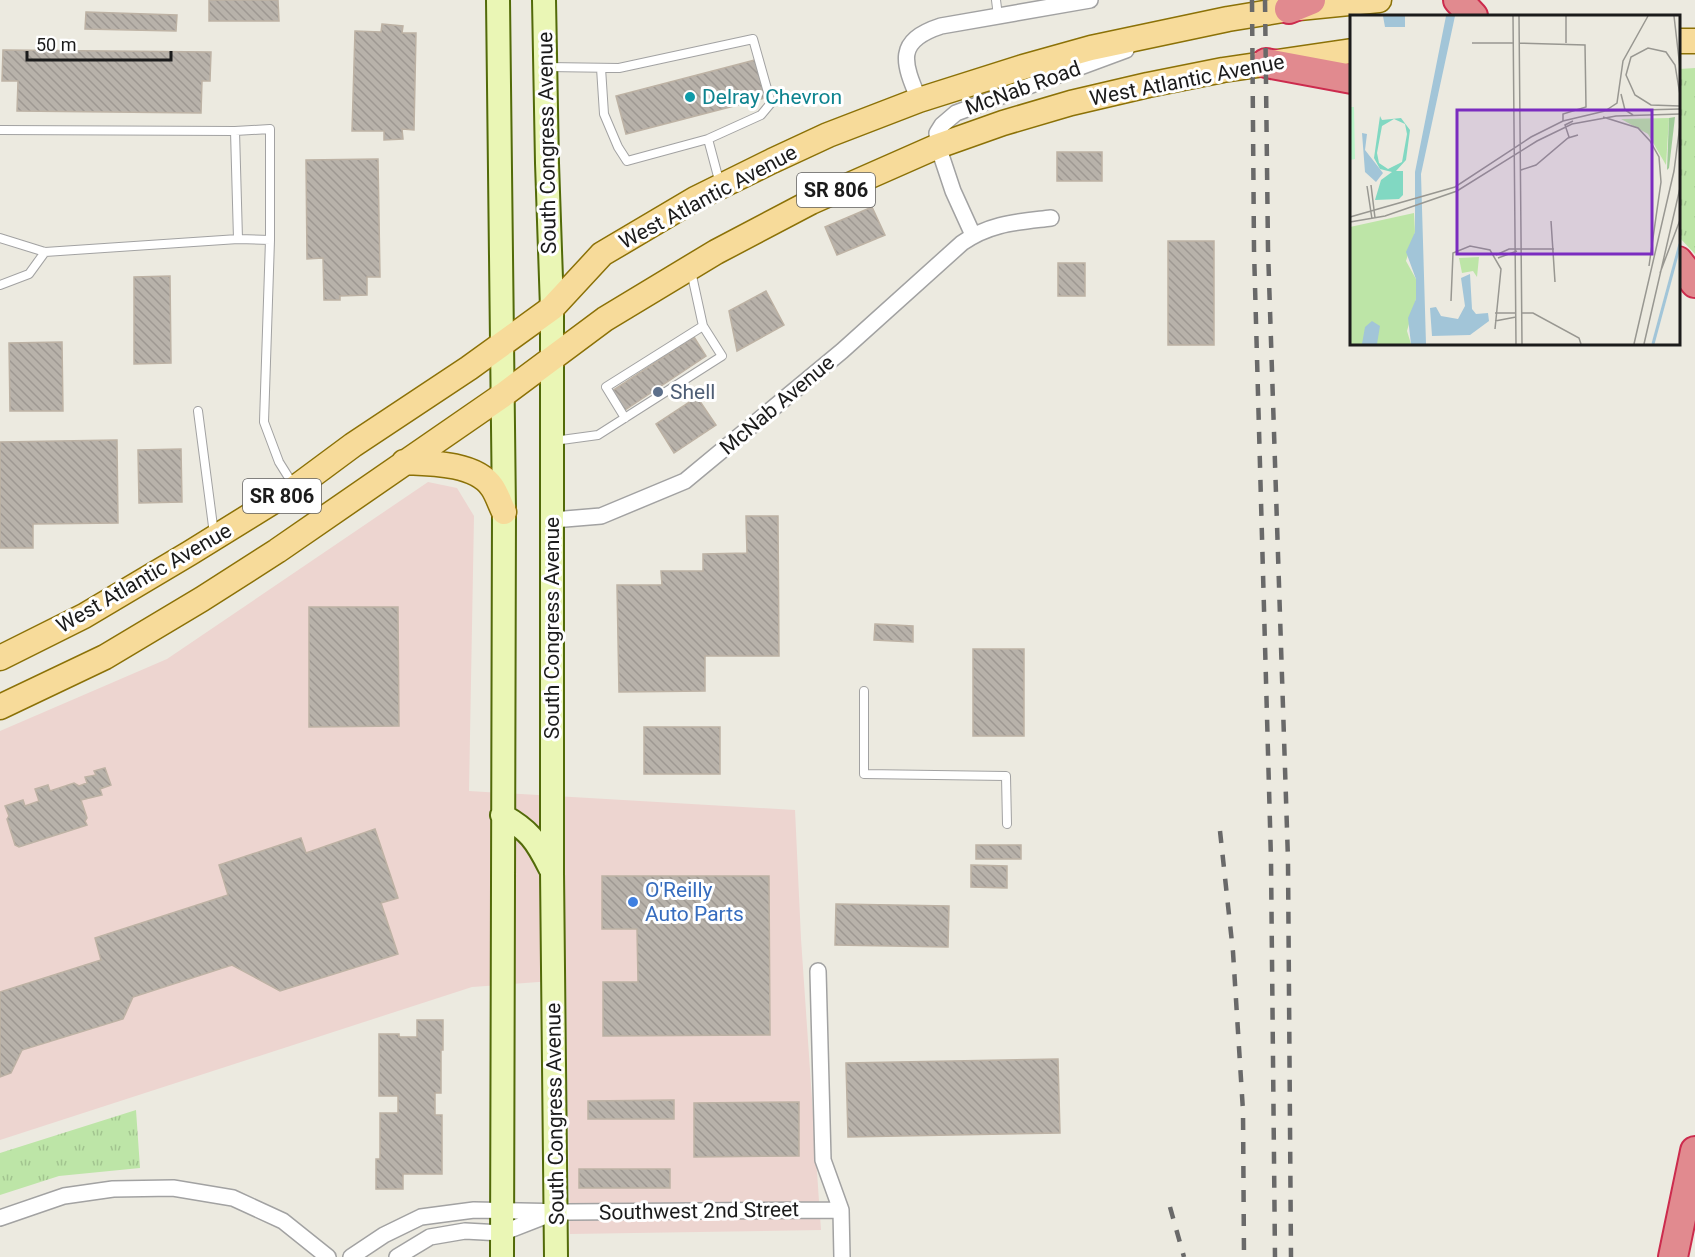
<svg xmlns="http://www.w3.org/2000/svg" width="1695" height="1257" font-family="Roboto,sans-serif">
<style>
.commercial{fill:#edd5d0}
.grass{fill:url(#grass-tufts)}
.building{fill:url(#building-back-hatch);stroke:#bdb2a4;stroke-width:1.5}
.lines{fill:none;stroke-linecap:round;stroke-linejoin:round}
.service-casing{stroke:#a2a2a2;stroke-width:10}
.minor-casing{stroke:#a2a2a2;stroke-width:18}
.secondary-casing{stroke:#526a09;stroke-width:26}
.primary-casing{stroke:#8b7107;stroke-width:27}
.motorway-casing{stroke:#cc2b4d;stroke-width:32}
.service{stroke:#fff;stroke-width:8}
.minor{stroke:#fff;stroke-width:15}
.secondary{stroke:#eaf6b5;stroke-width:22}
.primary{stroke:#f7db9a;stroke-width:24}
.motorway{stroke:#e18a8f;stroke-width:28}
.rail{stroke:#696969;stroke-width:4.5;stroke-dasharray:12 12;stroke-linecap:butt}
.culture-dot{fill:#0f9aa8;stroke:#fff;stroke-width:2}
.service-dot{fill:#5c6f8a;stroke:#fff;stroke-width:2}
.shop-dot{fill:#3f7fe0;stroke:#fff;stroke-width:2}
.labels{text-anchor:middle;stroke-width:6;stroke-linejoin:round;paint-order:stroke}
.shield{fill:#fff;stroke:#5f5f5f;stroke-width:1.5}
.shield-label{font-size:20px;font-weight:bold;fill:#1b1b1b}
.street-label{font-size:21px;fill:#1b1b1b;stroke:#fff}
.culture-label{font-size:21px;fill:#0d838f;stroke:#fff;text-anchor:start}
.service-label{font-size:21px;fill:#4e5e75;stroke:#fff;text-anchor:start}
.shop-label{font-size:21px;fill:#366cbe;stroke:#fff;text-anchor:start}
.inset-river{fill:none;stroke:#a2c5d8;stroke-width:3}
.inset-road{fill:none;stroke:#989791;stroke-width:1.5}
.view{fill:#7b2cbf;fill-opacity:0.15;stroke:#7b2cbf;stroke-width:3}
.inset-edge{fill:none;stroke:#1b1b1b;stroke-width:3}
</style>
<defs>
<pattern id="grass-tufts" width="24" height="20" patternUnits="userSpaceOnUse" patternTransform="scale(1.5)"><rect width="24" height="20" fill="#bde5a7"/><path d="M3 7l-1-3M5 7V3M7 7l1-3M15 17l-1-3M17 17v-4M19 17l1-3" fill="none" stroke="#a2c48f"/></pattern>
<pattern id="building-back-hatch" width="6" height="6" patternUnits="userSpaceOnUse" patternTransform="scale(1.5)"><rect width="6" height="6" fill="#b8b2aa"/><path d="M-1 5l2 2M0 0l6 6M5-1l2 2" fill="none" stroke="#9e9892"/></pattern>
</defs>
<rect width="100%" height="100%" fill="#eceae0"/>
<path class="commercial" d="M428,482L457,488L474,516L469,791L795,810L801,939L821,1230L570,1234L566,980L472,987L0,1140V731L167,659Z"/>
<path class="grass" d="M1695,68V254L1678,236L1679,69Z
M136,1110L140,1168L59,1176L0,1195V1153Z"/>
<path class="building" d="M209,0H278L279,21H209Z
M86,12L177,15L176,31L85,29Z
M382,24L403,26L402,33H416L414,130L402,129L403,139L384,140V131H352L355,31L381,32Z
M3,50L211,52L210,81H202L201,113L17,111L18,81H2Z
M755,60L765,98L626,134L616,96Z
M1057,152H1102V181H1057Z
M378,159L380,277H367V295L340,296V300H324L323,258L307,259L306,160Z
M872,207L885,235L837,255L825,227Z
M1168,241H1214V345H1168Z
M1058,263H1085V296H1058Z
M170,276L171,363L134,364V277Z
M766,291L784,325L737,351L729,311Z
M694,337L706,356L625,410L612,391Z
M62,342L63,411H10L9,343Z
M697,397L716,425L674,453L656,424Z
M117,440L118,523L33,524V548H0V442Z
M181,449L182,502L139,503L138,450Z
M746,516H778L779,656H705V691L619,692L617,585H662L661,571H703V554L747,553Z
M309,607H398L399,726L309,727Z
M875,624L913,626V642L874,640Z
M973,649H1024V736H973Z
M644,727H720V774H644Z
M105,768L111,785L100,789L102,795L81,800L87,818L85,821L87,825L19,847L15,845L7,819L9,816L5,806L23,800L25,806L39,801L35,789L48,785L50,791L74,783L79,786L87,783L85,777L96,775L94,771Z
M375,829L398,898L381,903L398,954L280,991L232,965L133,997L123,1019L22,1050L11,1073L0,1077V992L101,960L95,938L228,895L219,865L301,838L306,853Z
M976,845H1021V859H976Z
M971,865L1007,866V888L971,887Z
M602,876H769L770,1035L603,1036V982H638L637,929H602Z
M836,904L949,906L948,947L835,945Z
M417,1020H443V1050H441V1093H435V1115H442V1174H403V1189H376V1159H380V1113H398V1096H379V1034H399V1037H417Z
M1058,1059L1060,1133L848,1137L846,1063Z
M674,1100V1119H588V1101Z
M799,1102V1156L694,1157V1103Z
M579,1169H670V1188H579Z"/>
<g class="lines">
<defs>
<path id="service" d="M996,0L998,16
M547,67L619,68L753,39L771,103L761,115L708,139L627,161L618,147L604,114L601,68
M0,130L235,131L238,239L270,240L264,422L279,462L294,486
M235,131L270,129V240
M708,139L720,184
M0,238L45,252L238,239
M691,271L703,326
M0,285L29,274L45,252
M198,411L214,534
M554,441L598,435L722,356L703,326L606,387L625,418
M864,691V774L1006,776L1007,824"/>
<path id="minor" d="M919,100C903,62 895,41 941,26L1090,0
M973,235L953,191L938,146L937,133L942,125L956,113L1126,50
M553,520L601,516L685,481L842,351L962,243C990,223 1018,222 1051,218
M818,971L823,1160L841,1210L842,1257
M0,1218L64,1196L113,1189L173,1188L233,1198L283,1221L328,1257
M351,1257L384,1235L421,1217L474,1210L568,1212L841,1210
M397,1257L430,1237L465,1231L502,1233L548,1215"/>
<path id="secondary" d="M498,0L504,512L502,1257
M544,0L547,163L552,308V872L556,1257
M502,815C529,830 536,840 550,868"/>
<path id="primary" d="M1678,41H1695
M404,462C430,463 476,463 492,487C497,494 500,504 504,512
M0,658L84,616L190,553L295,488L353,445L469,368L552,308L602,254L695,199L772,161L828,135L919,100L1023,67L1091,48L1228,19L1289,9L1379,0
M0,707L105,657L202,599L277,551L503,395L605,319L716,252L811,202L938,146L1003,123L1071,103L1148,85L1223,70L1352,51"/>
<path id="motorway" d="M1458,0L1473,16
M1289,9L1311,0
M1266,63L1352,79
M1678,261L1695,283
M1673,1257L1695,1151"/>
</defs>
<use href="#service" class="service-casing"/>
<use href="#minor" class="minor-casing"/>
<use href="#secondary" class="secondary-casing"/>
<use href="#primary" class="primary-casing"/>
<use href="#motorway" class="motorway-casing"/>
<use href="#service" class="service"/>
<use href="#minor" class="minor"/>
<use href="#secondary" class="secondary"/>
<use href="#primary" class="primary"/>
<use href="#motorway" class="motorway"/>
<path class="rail" d="M1252,0L1254,250L1271,860L1275,1257
M1265,0L1268,249L1288,860L1291,1257
M1220,831L1233,952L1243,1111L1244,1257
M1170,1207L1184,1257"/>
</g>
<circle class="culture-dot" cx="690" cy="97" r="6"/>
<circle class="service-dot" cx="658" cy="392" r="6"/>
<circle class="shop-dot" cx="633" cy="902" r="6"/>
<g class="labels">
<g class="shield">
<rect x="797" y="173" width="78" height="34" rx="4.5"/>
<rect x="243" y="479" width="78" height="34" rx="4.5"/>
</g>
<g class="shield-label">
<text x="836" y="197">SR 806</text>
<text x="282" y="503">SR 806</text>
</g>
<g class="street-label">
<text transform="translate(1187 80) rotate(-11)" y="7">West Atlantic Avenue</text>
<text transform="translate(1023 88) rotate(-20)" y="7">McNab Road</text>
<text transform="translate(547 143) rotate(-91)" y="7">South Congress Avenue</text>
<text transform="translate(708 197) rotate(-28)" y="7">West Atlantic Avenue</text>
<text transform="translate(777 405) rotate(-40)" y="7">McNab Avenue</text>
<text transform="translate(144 578) rotate(-30)" y="7">West Atlantic Avenue</text>
<text transform="translate(552 628) rotate(-90)" y="7">South Congress Avenue</text>
<text transform="translate(555 1114) rotate(-91)" y="7">South Congress Avenue</text>
<text transform="translate(699 1211) rotate(-1)" y="7">Southwest 2nd Street</text>
</g>
<g class="culture-label">
<text x="702" y="104">Delray Chevron</text>
</g>
<g class="service-label">
<text x="670" y="399">Shell</text>
</g>
<g class="shop-label">
<text x="645" y="897">O'Reilly<tspan x="645" dy="24">Auto Parts</tspan></text>
</g>
</g>
<g transform="translate(1350 15)">
<rect width="330" height="330" fill="#eceae0"/>
<path d="M319,103L316,150L298,119L271,104ZM64,198L65,217L56,246L66,264V284L57,316L61,329H0V212ZM129,242L127,262L123,256L112,258L109,243Z" fill="#bde5a7"/>
<path d="M325,102L319,153L317,155L319,103Z" fill="#9fca97"/>
<path d="M0,92H4L5,144L0,145Z" fill="#bdf6ca"/>
<path d="M30,101L32,105L51,103L60,115L56,145L46,156H53V180L49,184L25,185L31,165L42,157L30,154L24,143ZM44,104L55,109L57,119L52,147L38,154L29,148L27,138L32,111Z" fill="#81d8c2" fill-rule="evenodd"/>
<path d="M33,1H55V12H35ZM96,1H105L71,159L76,329H61L58,303L66,284V264L56,237L65,217V157ZM12,118L17,119L15,135L33,158L26,167L15,157ZM120,259L122,294L126,299L138,298L139,306L120,320L82,321L80,293L86,292L91,301L108,304L115,291L111,263ZM22,306L30,311L27,329H12L15,312Z" fill="#a2c5d8"/>
<path class="inset-river" d="M303,329L330,229"/>
<path class="inset-road" d="M163,1L166,329M169,1L172,329M216,1V28M324,1L330,53M122,28H163M169,28L235,30L236,92L213,99V106M271,79L275,95L283,100M330,80L325,50L316,37L298,33L281,42L276,60L285,80L301,90L330,91M255,96L267,88L273,46L298,1M253,102L288,113L300,126L309,142L311,167L299,251M219,122L215,110L223,106M171,155L186,150L218,123L228,120M21,170L25,203M17,171L22,204M0,202L105,172L181,122L213,106L255,96L330,94M201,206L205,267M0,207L35,201L107,176L187,126L222,109L266,101L330,99M146,240L159,234H204M148,243L167,236M310,258L330,205M101,286L103,238L120,231L140,235L151,254L145,314M145,298H165M172,298H183L229,323L231,329M145,306L166,302M284,329L324,156L330,110M294,329L330,173"/>
<path class="view" d="M107,95H302V239H107Z"/>
<rect width="330" height="330" class="inset-edge"/>
</g>
<path d="M27 51v9h144v-9" fill="none" stroke="#1b1b1b" stroke-width="3"/>
<text x="36" y="51" font-size="18" fill="#1b1b1b" stroke="#ffffff" stroke-width="4.5" paint-order="stroke">50 m</text>
</svg>
